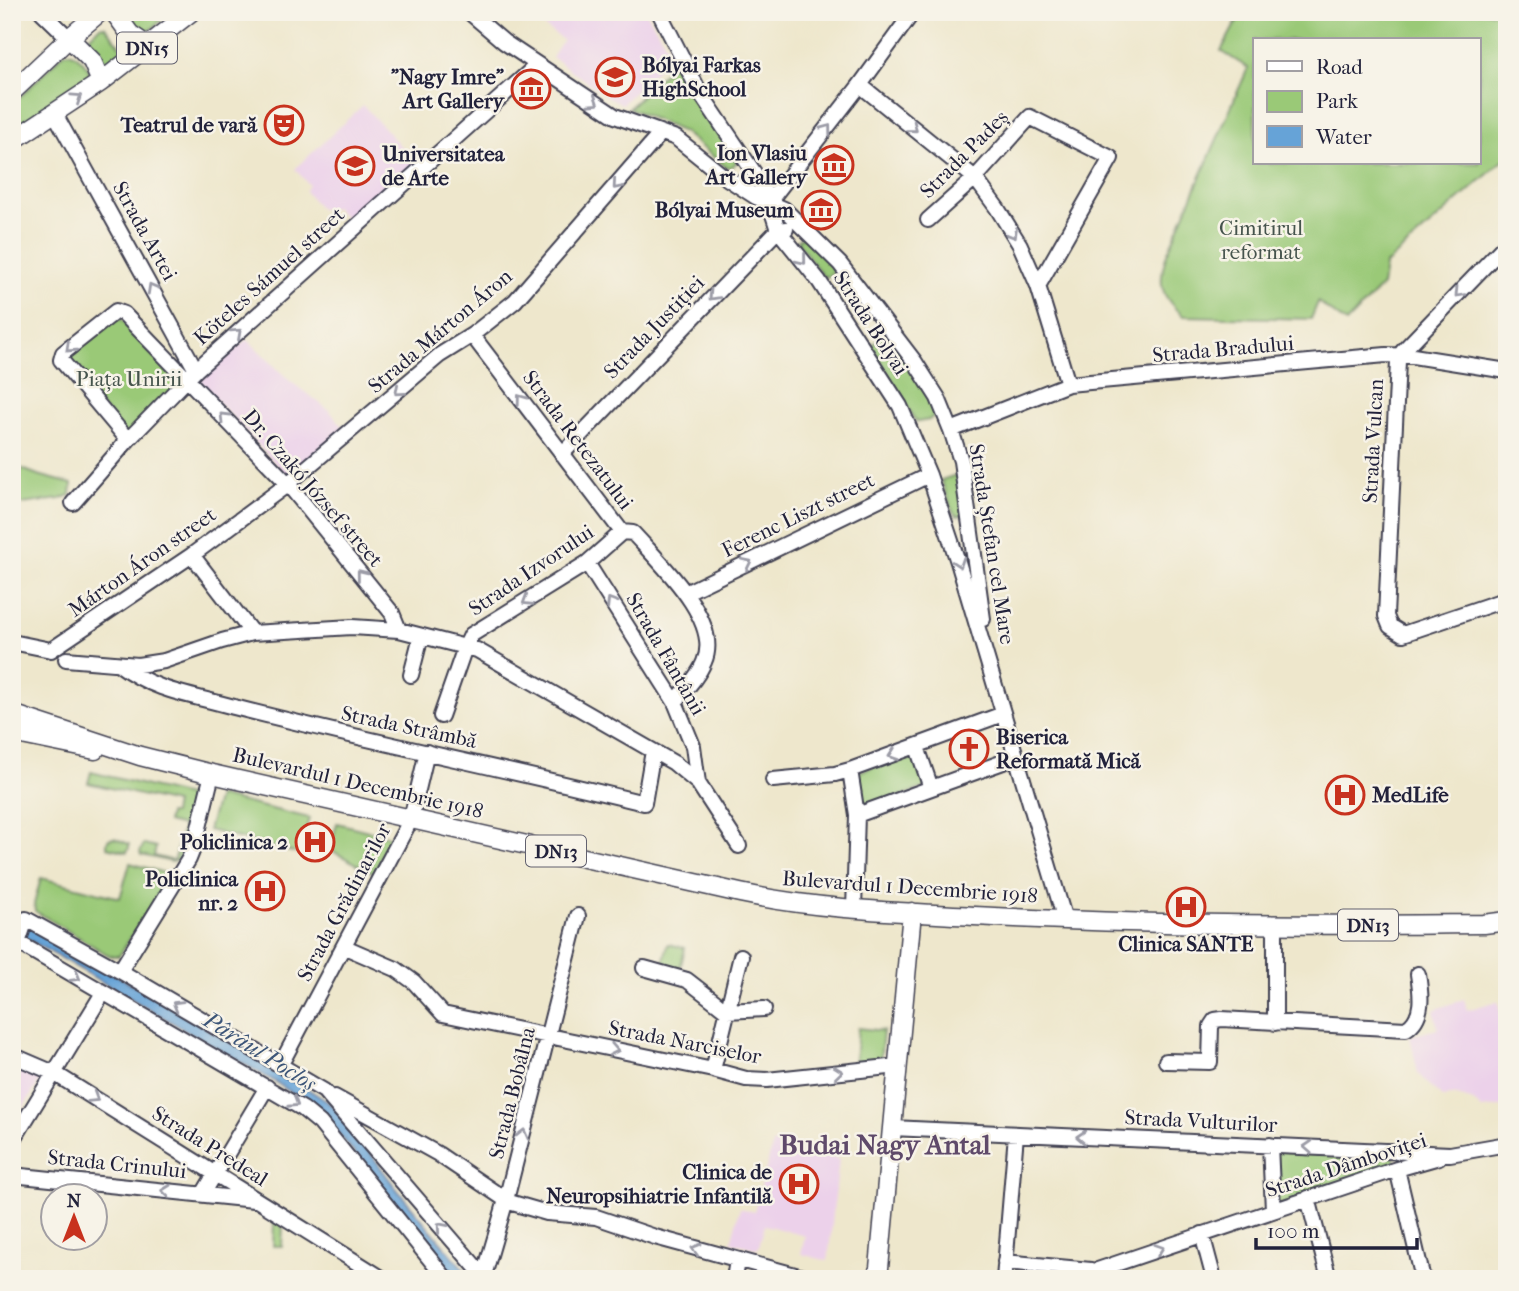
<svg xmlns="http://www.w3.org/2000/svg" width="1519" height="1291" font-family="'IM FELL French Canon',serif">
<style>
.built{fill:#ecd1ea}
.green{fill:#9ac977;stroke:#5e7659;stroke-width:2;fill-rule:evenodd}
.water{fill:#66a3d7;stroke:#446289;stroke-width:2}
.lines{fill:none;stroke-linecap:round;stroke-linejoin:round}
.minor-casing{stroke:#414051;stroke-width:18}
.major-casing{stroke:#414051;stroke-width:21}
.minor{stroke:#fff;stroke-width:14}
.major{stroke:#fff;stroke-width:18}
.oneway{stroke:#9c9ca7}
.labels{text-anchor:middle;stroke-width:5;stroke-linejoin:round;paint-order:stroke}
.shield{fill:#f7f3e8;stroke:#62616f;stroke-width:2}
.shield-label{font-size:19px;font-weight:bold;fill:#22223b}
.poi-label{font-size:21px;font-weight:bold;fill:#22223b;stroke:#f7f3e8;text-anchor:end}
.street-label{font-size:21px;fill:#22223b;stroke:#f7f3e8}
.park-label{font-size:21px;fill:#46544d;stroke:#f7f3e8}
.water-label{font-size:23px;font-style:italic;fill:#3d5679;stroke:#f7f3e8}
.district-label{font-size:28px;font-weight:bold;fill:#5f4a6a;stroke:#f7f3e8}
</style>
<rect width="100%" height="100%" fill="#f7f3e8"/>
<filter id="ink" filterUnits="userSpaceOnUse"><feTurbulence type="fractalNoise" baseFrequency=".0143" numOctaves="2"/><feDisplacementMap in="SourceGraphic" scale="14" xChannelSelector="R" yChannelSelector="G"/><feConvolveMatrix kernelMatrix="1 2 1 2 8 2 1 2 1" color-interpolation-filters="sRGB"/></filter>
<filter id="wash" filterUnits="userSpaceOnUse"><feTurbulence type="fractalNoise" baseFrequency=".00686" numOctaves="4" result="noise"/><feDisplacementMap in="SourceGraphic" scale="28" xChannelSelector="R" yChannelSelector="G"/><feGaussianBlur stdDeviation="1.57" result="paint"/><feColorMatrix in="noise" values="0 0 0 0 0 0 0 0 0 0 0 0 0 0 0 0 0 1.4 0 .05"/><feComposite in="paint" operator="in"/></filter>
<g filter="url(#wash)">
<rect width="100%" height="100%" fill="#eee7cc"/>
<path class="built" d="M524,12H646L672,54L622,104L608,97L552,57L563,40Z
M363,105L416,163L350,223L334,206L327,212L323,208L321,210L305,191L309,185L295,169Z
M247,339L290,381L329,410L345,429L288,477L199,381Z
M1464,999L1467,1010L1498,1001L1507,1050V1106L1482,1109L1471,1100L1454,1095L1443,1098L1418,1074L1410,1036L1438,1029L1434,1010Z
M12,1066L41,1079L12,1125Z
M773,1143L839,1159L828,1261L801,1254L805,1236L765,1225L758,1249L731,1242L740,1208L754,1212Z"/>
<path class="green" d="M123,12H171L146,34L138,31Z
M1235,12H1504L1507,16V157L1385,265L1382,286L1346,323L1318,302L1311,319L1183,316C1160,296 1157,283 1167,254L1248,68L1221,51L1239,17ZM1255,40H1479V163H1255Z
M103,26L106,27L125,53L108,66L86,40L99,27Z
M69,52C78,54 89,67 91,76L89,81L22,125H17L12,119V105L64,53Z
M674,63L693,98L735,157L736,163L732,167H726L683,132L629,108Z
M805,235L834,265V271L827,277L823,276L799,244L798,240Z
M113,312L187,379L128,440L61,357Z
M885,335L888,336L937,408L936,414L929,420L918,422L914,419L873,348V344Z
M12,465L38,475L72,484L71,495L60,499L15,505L12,503Z
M959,474L964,515L957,516L953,512L941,480Z
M921,749L935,784L859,811L853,774Z
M91,772L196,798L179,860L172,862L141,855L140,852L144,844L156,847L154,856L174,861L183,826L167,822L169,814H173L175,803L88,783Z
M218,796L309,818L299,854L208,830Z
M337,823L388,836L390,838L374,873L330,850Z
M114,838L129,844V848L127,852L107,847V842L109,839Z
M130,863L165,873L168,879L119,956H110L35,911L34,904L41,878L120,898Z
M668,944L685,948L679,973L662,968Z
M858,1028L883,1031L880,1063L855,1061Z
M1273,1149L1394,1157L1395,1165L1278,1206Z
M274,1221L283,1227L282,1246H273Z
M1013,1269L1053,1273V1277L1012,1279Z"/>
<path class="water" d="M12,914L277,1069L328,1102L344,1117L395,1187L472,1279L454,1278L326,1118L312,1106L272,1080L12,930Z"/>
</g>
<g filter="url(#ink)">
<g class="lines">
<defs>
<path id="minor" d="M42,12L69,38
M469,12L504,42L615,116L676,138L722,175L756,197L784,209L840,264L915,362L938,398L951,430L961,461L983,619
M659,12L699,91L759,180L769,202L778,230L819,281L900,406L929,475L958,562L1065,920
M860,85L975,178L997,208L1020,245L1038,286L1068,384
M55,114L196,370
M769,202L860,85L913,12
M928,220L975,178L1030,117L1111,158L1038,286
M1507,243L1403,351L1398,361L1386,616L1390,626L1403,634L1507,599
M472,335L622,532L633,533C658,561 723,621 704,662C698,677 685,690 675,702
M951,430L1068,384L1386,355L1413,356L1507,371
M128,440L61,360L63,353L116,311L124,314L288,484L392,613L399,630
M562,454L778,230L786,229
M73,503L128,440L196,370L537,65
M192,555L252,633
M587,563L675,702L693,746L698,783
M685,593L929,475
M12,642L51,650L192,555L284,487L440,355L472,335L515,301L661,133
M66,659L138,665L164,661L222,641L252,633L352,627L399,630L477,650L674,763L698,783L739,846
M120,665C156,692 192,695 234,707C370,742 507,769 644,803L653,751
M411,675L421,636
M1003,714L850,770L857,815L1017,757
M441,716L464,650L471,635L587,563L622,532
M917,747L931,788
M773,780L835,774L850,770
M854,909L857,815
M1275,926V1023
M12,939L303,1109L320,1123L446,1279
M18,943L26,919L120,971L324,1091L486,1279
M345,947L396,969L414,982L443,1014L713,1070L746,1079L767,1080L898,1066
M644,968L687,980L727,1011L764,1009
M120,971L189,859L195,844L212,774
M12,1055L54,1073L383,1279
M1166,1061L1210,1062L1211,1026L1215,1020L1222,1019L1406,1029C1425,1017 1421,993 1418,974
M281,1064L411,819L427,752
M713,1070L741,956
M335,1097L438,1154L509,1202L547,1213L596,1217L655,1237L810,1279
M892,1128L1450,1154L1507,1144
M12,1142L103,993
M1270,1145L1273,1210
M1397,1169L1423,1279
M12,1175L254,1200
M203,1194L267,1087
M1308,1198L1329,1279
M1202,1234L1214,1279
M1005,1262L1091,1270
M483,1279L506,1200L578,916
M734,1279L737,1260
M1004,1279L1016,1134
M1071,1279L1397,1169L1439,1157"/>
<path id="major" d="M114,12L130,34L149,47
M69,38L92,61L101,82
M12,92L69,38L100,12
M12,141L101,82L191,12
M12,714L140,756L212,774L740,893C824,911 909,912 994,917C1157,925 1320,926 1484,924L1507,921
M12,733L95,750
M878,1279L912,912"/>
</defs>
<use href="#minor" class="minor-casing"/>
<use href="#major" class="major-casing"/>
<use href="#minor" class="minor"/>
<use href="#major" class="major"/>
</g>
<defs><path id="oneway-chevron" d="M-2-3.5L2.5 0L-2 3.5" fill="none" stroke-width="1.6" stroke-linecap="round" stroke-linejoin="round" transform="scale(1.75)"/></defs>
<g class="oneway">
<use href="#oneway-chevron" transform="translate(77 98) rotate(-34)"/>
<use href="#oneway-chevron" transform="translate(594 102) rotate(33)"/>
<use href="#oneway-chevron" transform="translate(913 128) rotate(39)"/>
<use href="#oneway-chevron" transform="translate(827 129) rotate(-53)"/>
<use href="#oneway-chevron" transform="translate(617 185) rotate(131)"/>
<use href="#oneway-chevron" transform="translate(1013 234) rotate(59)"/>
<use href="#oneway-chevron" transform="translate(802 260) rotate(51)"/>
<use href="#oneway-chevron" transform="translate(152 288) rotate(-119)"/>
<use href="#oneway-chevron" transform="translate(1459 293) rotate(134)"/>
<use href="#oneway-chevron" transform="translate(713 296) rotate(134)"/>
<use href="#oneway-chevron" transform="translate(237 333) rotate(-42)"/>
<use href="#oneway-chevron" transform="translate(70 348) rotate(137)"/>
<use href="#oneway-chevron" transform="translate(399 391) rotate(139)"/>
<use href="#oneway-chevron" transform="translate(521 399) rotate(-127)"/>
<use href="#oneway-chevron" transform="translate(224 417) rotate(-135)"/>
<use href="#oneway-chevron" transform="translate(747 563) rotate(-26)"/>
<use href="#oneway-chevron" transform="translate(959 563) rotate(72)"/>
<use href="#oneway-chevron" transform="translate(361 574) rotate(-129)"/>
<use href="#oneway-chevron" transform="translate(527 601) rotate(148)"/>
<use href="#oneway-chevron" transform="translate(611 602) rotate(-122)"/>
<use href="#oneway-chevron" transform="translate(893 755) rotate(161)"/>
<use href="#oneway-chevron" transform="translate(76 977) rotate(31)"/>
<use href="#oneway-chevron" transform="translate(177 1005) rotate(-149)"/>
<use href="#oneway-chevron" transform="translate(614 1050) rotate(11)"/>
<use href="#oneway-chevron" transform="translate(838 1072) rotate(-6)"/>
<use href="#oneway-chevron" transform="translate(94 1098) rotate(32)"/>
<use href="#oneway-chevron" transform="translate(294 1103) rotate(33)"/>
<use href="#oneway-chevron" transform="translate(523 1134) rotate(-76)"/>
<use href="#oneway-chevron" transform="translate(1081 1137) rotate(-177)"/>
<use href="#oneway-chevron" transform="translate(1308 1147) rotate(-177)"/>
<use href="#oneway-chevron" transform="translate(166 1191) rotate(-174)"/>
<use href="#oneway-chevron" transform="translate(441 1227) rotate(-131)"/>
<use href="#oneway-chevron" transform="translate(696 1249) rotate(-164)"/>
<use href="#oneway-chevron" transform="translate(1159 1249) rotate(-19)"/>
</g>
</g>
<defs>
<symbol id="university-ring" viewBox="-11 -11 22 22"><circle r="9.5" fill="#f7f3e8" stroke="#c8321e" stroke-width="1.5"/><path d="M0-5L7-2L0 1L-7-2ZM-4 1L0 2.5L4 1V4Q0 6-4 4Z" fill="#c8321e"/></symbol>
<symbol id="museum-ring" viewBox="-11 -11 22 22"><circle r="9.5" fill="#f7f3e8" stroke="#c8321e" stroke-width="1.5"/><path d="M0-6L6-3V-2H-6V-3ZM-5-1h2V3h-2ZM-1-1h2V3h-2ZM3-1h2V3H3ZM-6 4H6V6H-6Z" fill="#c8321e"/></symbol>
<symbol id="theatre-ring" viewBox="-11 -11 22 22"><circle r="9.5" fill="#f7f3e8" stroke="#c8321e" stroke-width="1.5"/><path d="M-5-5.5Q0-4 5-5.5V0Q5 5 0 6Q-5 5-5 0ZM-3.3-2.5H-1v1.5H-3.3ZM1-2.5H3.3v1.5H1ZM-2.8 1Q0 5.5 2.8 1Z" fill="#c8321e"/></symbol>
<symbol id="church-ring" viewBox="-11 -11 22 22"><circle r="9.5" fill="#f7f3e8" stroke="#c8321e" stroke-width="1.5"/><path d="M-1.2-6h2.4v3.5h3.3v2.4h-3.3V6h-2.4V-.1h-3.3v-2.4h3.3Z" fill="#c8321e"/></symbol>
<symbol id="hospital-ring" viewBox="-11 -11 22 22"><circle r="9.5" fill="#f7f3e8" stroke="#c8321e" stroke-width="1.5"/><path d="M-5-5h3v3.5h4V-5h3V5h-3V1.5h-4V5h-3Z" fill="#c8321e"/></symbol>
</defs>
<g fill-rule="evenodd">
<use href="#university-ring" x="593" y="55" width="44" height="44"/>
<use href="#museum-ring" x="509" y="67" width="44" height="44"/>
<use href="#theatre-ring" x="262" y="103" width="44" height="44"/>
<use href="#museum-ring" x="812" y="143" width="44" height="44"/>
<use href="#university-ring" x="333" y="144" width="44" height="44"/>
<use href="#museum-ring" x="799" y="188" width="44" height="44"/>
<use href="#church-ring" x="947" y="727" width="44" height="44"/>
<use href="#hospital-ring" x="1323" y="773" width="44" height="44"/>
<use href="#hospital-ring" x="293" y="820" width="44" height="44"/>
<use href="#hospital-ring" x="243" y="869" width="44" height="44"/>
<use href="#hospital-ring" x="1164" y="885" width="44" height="44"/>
<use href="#hospital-ring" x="777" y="1162" width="44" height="44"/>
</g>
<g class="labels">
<g class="shield">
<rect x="117" y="32.5" width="60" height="31" rx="5"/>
<rect x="526" y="835.5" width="60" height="31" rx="5"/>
<rect x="1338" y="909.5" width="60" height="31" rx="5"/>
</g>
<g class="shield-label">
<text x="147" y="55">DN15</text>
<text x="556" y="858">DN13</text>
<text x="1368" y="932">DN13</text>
</g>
<g class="poi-label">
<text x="642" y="72" text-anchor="start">Bólyai Farkas<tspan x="642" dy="24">HighSchool</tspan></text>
<text x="504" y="84">"Nagy Imre"<tspan x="504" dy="24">Art Gallery</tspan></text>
<text x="257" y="132">Teatrul de vară</text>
<text x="807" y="160">Ion Vlasiu<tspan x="807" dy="24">Art Gallery</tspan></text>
<text x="382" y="161" text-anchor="start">Universitatea<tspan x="382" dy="24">de Arte</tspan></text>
<text x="794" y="217">Bólyai Museum</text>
<text x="996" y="744" text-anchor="start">Biserica<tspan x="996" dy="24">Reformată Mică</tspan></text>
<text x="1372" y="802" text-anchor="start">MedLife</text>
<text x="288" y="849">Policlinica 2</text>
<text x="238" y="886">Policlinica<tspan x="238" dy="24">nr. 2</tspan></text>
<text x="1186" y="951" text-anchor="middle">Clinica SANTE</text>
<text x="772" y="1179">Clinica de<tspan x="772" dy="24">Neuropsihiatrie Infantilă</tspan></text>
</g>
<g class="street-label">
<text transform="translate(964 154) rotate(-45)" y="7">Strada Padeș</text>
<text transform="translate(145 231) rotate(61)" y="7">Strada Artei</text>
<text transform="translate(269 276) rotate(-42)" y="7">Köteles Sámuel street</text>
<text transform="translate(871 323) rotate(57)" y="7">Strada Bolyai</text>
<text transform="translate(654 327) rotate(-46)" y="7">Strada Justiției</text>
<text transform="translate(440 331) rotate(-40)" y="7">Strada Márton Áron</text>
<text transform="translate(1223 349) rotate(-5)" y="7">Strada Bradului</text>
<text transform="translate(578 440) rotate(53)" y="7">Strada Retezatului</text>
<text transform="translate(1373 441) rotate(-87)" y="7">Strada Vulcan</text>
<text transform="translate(313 488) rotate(49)" y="7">Dr. Czakó József street</text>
<text transform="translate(798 515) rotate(-26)" y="7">Ferenc Liszt street</text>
<text transform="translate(992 544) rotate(81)" y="7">Strada Ștefan cel Mare</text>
<text transform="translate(142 562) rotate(-35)" y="7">Márton Áron street</text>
<text transform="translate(531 570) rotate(-34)" y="7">Strada Izvorului</text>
<text transform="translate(666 654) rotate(60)" y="7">Strada Fântânii</text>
<text transform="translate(409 727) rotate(12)" y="7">Strada Strâmbă</text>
<text transform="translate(358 783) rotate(13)" y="7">Bulevardul 1 Decembrie 1918</text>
<text transform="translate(910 887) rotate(4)" y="7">Bulevardul 1 Decembrie 1918</text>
<text transform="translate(344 902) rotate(-62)" y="7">Strada Grădinarilor</text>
<text transform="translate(685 1042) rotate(11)" y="7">Strada Narciselor</text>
<text transform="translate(512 1093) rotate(-76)" y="7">Strada Bobâlna</text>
<text transform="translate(1201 1121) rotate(3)" y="7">Strada Vulturilor</text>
<text transform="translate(210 1146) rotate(32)" y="7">Strada Predeal</text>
<text transform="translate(117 1164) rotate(6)" y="7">Strada Crinului</text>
<text transform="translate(1346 1165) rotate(-18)" y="7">Strada Dâmboviței</text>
</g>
<g class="park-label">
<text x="1261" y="235">Cimitirul<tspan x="1261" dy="24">reformat</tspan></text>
<text x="129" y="386">Piața Unirii</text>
</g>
<g class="water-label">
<text transform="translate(260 1051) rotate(32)" y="8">Pârâul Pocloș</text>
</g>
<g class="district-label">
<text x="885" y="1154">Budai Nagy Antal</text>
</g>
</g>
<rect width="1519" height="1291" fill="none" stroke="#f7f3e8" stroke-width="42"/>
<rect x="1253" y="38" width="228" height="126" fill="#f7f3e8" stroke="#a29fa3" stroke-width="2"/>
<rect x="1267" y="61" width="35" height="10" fill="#ffffff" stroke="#a29fa3" stroke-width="2"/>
<text x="1316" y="74" font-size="21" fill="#22223b">Road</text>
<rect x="1267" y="91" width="35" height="21" fill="#9ac977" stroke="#a29fa3" stroke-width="2"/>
<text x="1316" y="108" font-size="21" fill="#22223b">Park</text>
<rect x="1267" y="126" width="35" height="21" fill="#66a3d7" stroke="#a29fa3" stroke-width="2"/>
<text x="1316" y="144" font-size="21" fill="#22223b">Water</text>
<g transform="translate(74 1217)"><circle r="33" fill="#f7f3e8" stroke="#a29fa3" stroke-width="2"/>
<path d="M0-5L12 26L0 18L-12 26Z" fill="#c8321e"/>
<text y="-10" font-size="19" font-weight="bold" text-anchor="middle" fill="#22223b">N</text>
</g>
<path d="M1256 1238v10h161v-10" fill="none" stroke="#22223b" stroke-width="3.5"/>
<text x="1267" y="1238" font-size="21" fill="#22223b" stroke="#f7f3e8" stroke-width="5" paint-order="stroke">100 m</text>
</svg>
